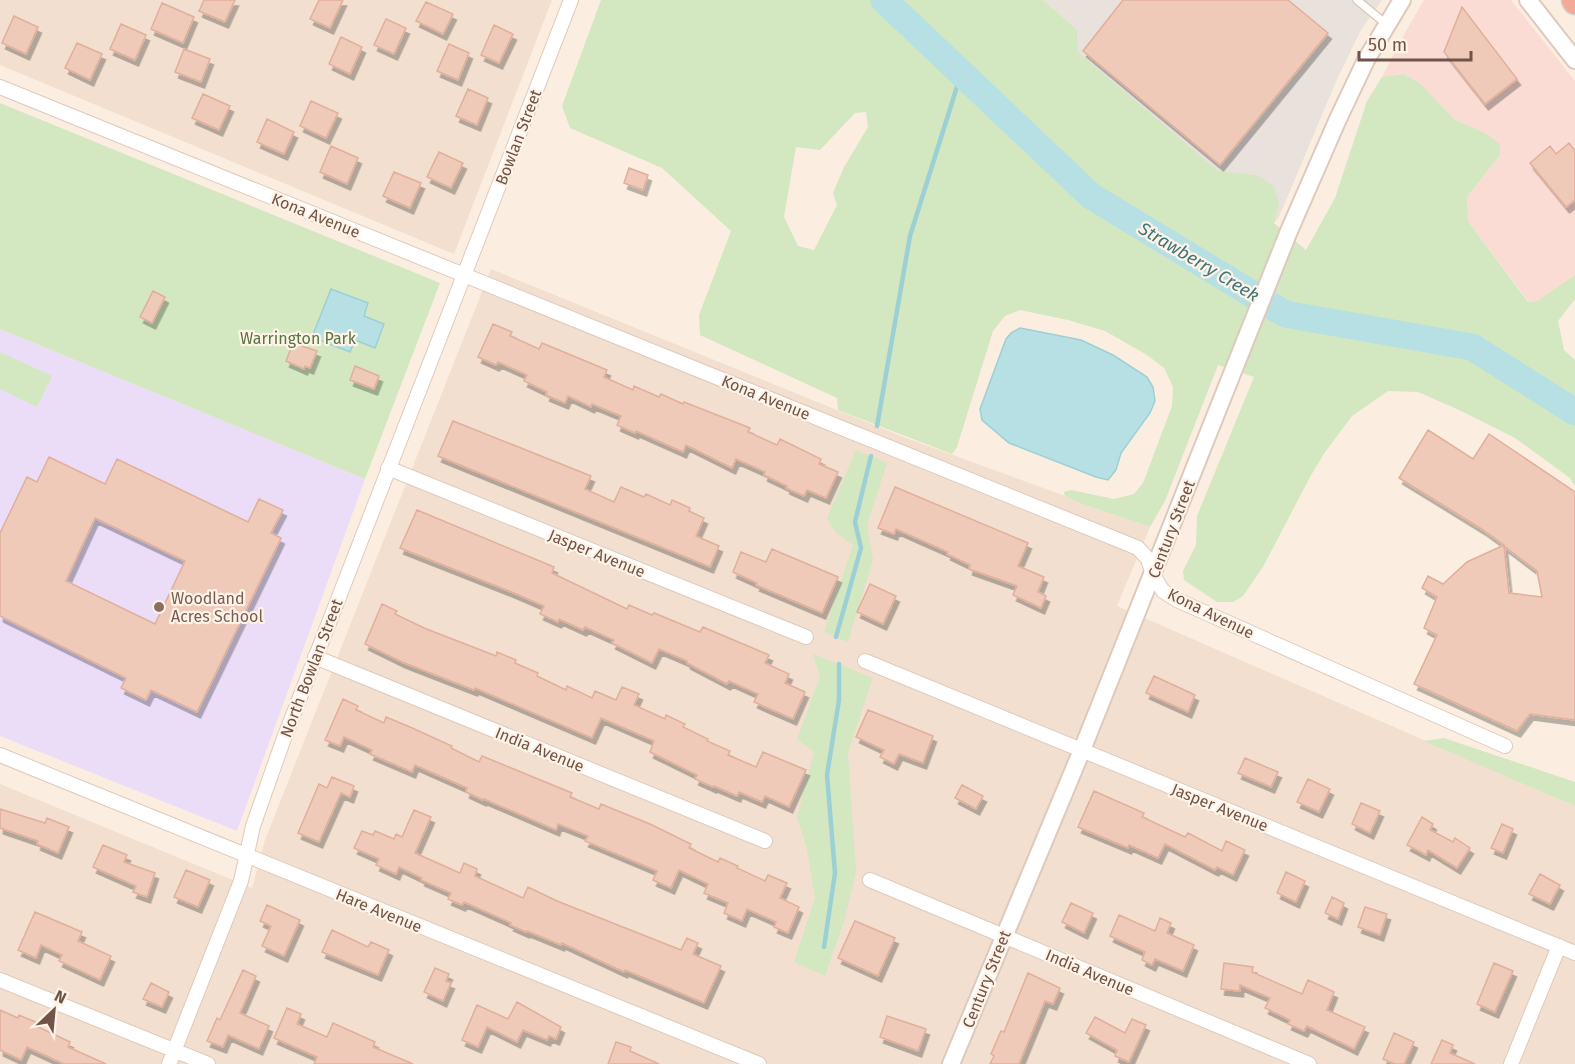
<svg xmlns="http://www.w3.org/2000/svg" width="1575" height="1064" font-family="'Fira Sans',sans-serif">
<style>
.residential{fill:#f2dfcf}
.commercial{fill:#fbdcd4}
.industrial{fill:#e9e1dc}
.education{fill:#ebddf7}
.green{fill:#d3e7c0;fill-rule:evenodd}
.water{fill:#b6e0e3;stroke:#9cd0d5;stroke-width:1.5}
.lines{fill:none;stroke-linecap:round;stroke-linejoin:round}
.stream{stroke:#9cd0d5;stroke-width:4.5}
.river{stroke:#b6e0e3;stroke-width:27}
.building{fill:#efcab9;stroke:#e1af9a;stroke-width:1.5;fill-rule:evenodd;filter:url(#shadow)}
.service-casing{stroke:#decabc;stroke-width:10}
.minor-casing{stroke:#decabc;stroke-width:16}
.tertiary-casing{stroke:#decabc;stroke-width:20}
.motorway-casing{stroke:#d7cfcc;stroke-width:27}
.service{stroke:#fff;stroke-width:7}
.minor{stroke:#fff;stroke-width:14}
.tertiary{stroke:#fff;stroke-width:16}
.motorway{stroke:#f4a998;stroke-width:24}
.education-dot{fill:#8d6e63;stroke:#fef3e6;stroke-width:2}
.labels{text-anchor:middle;stroke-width:4.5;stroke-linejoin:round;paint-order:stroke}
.street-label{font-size:16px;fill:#705349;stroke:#fef3e6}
.park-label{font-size:16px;fill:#557642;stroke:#fef3e6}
.education-label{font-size:16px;fill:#785e54;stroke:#fef3e6;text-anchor:start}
.water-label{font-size:18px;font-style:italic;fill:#40777d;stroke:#fef3e6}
</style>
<defs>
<filter id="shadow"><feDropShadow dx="3.5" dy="6" stdDeviation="0" flood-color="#0004"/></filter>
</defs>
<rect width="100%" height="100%" fill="#fbeee0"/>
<path class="residential" d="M0,0H552L454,254L0,65Z
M491,269L901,436L1065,496L1082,504L1150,527L1117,606L1575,806V1064H0V784L252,888L265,840Z"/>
<path class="commercial" d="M1424,0H1511L1575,81V275L1537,301L1529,302L1468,221L1467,197L1500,155L1485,133L1455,120L1420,83L1404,74L1382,77L1406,31Z"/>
<path class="industrial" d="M1043,0H1382L1361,30L1338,77L1279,217L1274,223L1279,204L1257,175L1218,172L1078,52L1077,30Z"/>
<path class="education" d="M0,329L365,479L237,831L0,736Z"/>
<path class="green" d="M601,0H1043L1077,30L1078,52L1218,171L1257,175L1274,187L1279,204L1274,223L1306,250L1335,198L1367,101L1382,77L1404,74L1420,83L1455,120L1485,133L1500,144V155L1467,197L1468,221L1528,302L1537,301L1575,275V299L1558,321L1564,350L1575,360V486L1570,478L1515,438L1457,409L1418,392L1388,391L1352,416L1325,452L1310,477L1263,567L1243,596L1233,602H1217L1184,580L1183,571L1196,545L1197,516L1254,377L1218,365L1165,501L1150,527L1082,504L1065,496L1064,492L1071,490L1114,499L1134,494L1143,483L1172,406L1173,387L1164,368L1147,355L1105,331L1068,320L1020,310L1005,316L993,331L957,447L952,454L838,410L837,398L700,335L699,315L731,231L662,168L570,128L562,106ZM866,112L868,127L844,167L833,193L837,205L814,250L798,246L784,217L796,147L820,150L855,113Z
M0,103L440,283L365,479L0,329Z
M0,352L52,376L37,407L0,389Z
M856,450L887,463L867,525L873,559L848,642L824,632L853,545L835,532L827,518Z
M813,654L873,678L848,752L856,872L845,918L825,976L794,962L815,898L807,849L797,817L814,752L797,739L820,677Z
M1444,738L1575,782V806L1424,741Z"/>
<path class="water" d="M331,289L368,303L364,316L384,324L375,348L355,340L350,352L312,337Z
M1020,328L1081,340L1113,355L1147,377L1153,387L1155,401L1150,413L1121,453L1116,470L1108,480L1096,477L1009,443L982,420L980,409L1006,339L1011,333Z"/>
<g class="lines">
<path class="stream" d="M877,426L910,236L961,74
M836,637L861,548L855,522L871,456
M824,947L835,873L827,775L839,700V664"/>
<path class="river" d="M884,0L1091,196L1285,314L1472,347L1575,412"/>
</g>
<path class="building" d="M204,0H235L225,22L199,11Z
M319,0H343L330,28L310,19Z
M1123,0H1288L1328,33L1220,165L1083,51Z
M426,2L453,14L443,34L416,21Z
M162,3L194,17L183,43L151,29Z
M1462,7L1517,79L1485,104L1444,52Z
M14,16L38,27L26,54L2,43Z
M386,19L406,28L394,54L374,45Z
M121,24L146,35L135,60L110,49Z
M494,25L513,34L499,63L481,55Z
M341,37L362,47L350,74L329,64Z
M77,43L102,54L90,80L65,68Z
M449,44L469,53L458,80L437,71Z
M184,49L210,59L201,82L175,72Z
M468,89L488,98L477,125L456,116Z
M203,94L230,106L219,130L192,118Z
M311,101L338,113L326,138L300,126Z
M267,119L294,132L284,154L257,142Z
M1569,143L1575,151V200L1566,207L1530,163L1550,146L1556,154Z
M331,146L358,158L347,184L320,172Z
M439,152L463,163L451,188L427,177Z
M629,168L648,175L643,190L624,183Z
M394,172L421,183L410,208L383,196Z
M153,291L165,297L152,323L140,317Z
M493,324L512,332L510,336L539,349L542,343L607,370L604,377L633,390L634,386L659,397L661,394L683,404L684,402L750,428L748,432L777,445L780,439L821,459L819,464L838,472L826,498L807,490L804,496L786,488L787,486L764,475L765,472L736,459L732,468L686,445L683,452L636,431L635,433L617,425L621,416L592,404L591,407L568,396L565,403L546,395L547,392L524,381L527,375L498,362L496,365L478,357Z
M293,343L317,351L310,368L305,366L304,369L286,361Z
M355,366L379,376L374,389L350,380Z
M453,421L591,476L585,489L614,502L621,487L644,497L646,494L670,505L672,500L690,508L689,511L704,518L696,536L719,546L710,567L438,456Z
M1428,430L1473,459L1489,434L1575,492V720L1530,714L1517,731L1414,684L1437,635L1424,628L1437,597L1422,588L1428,576L1443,584L1467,562L1504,545L1482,529L1399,478ZM1504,546L1537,571L1542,597L1509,593Z
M49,457L105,484L117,459L248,522L259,499L283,510L271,533L281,538L197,712L151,690L146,700L121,688L126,678L0,616V533L27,477L37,482ZM95,518L185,561L155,624L66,581Z
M895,487L1028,543L1018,566L1044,577L1038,592L1046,596L1041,608L1013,595L1017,586L969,569L970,565L947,554L948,552L896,529L894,534L878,528Z
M417,510L554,567L552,573L627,609L629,605L652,615L654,613L700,632L703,627L769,655L765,663L789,674L785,683L805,692L793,719L754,702L758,694L729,681L727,684L687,663V661L659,649L652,663L612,643L614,640L585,627L583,630L559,619L558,622L540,614L544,606L514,593L400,548Z
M772,549L838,577L822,613L756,585L757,583L733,572L741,552L766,562Z
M870,584L896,596L883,624L857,612Z
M382,604L397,611L395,614L424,628L496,656L497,652L516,660L515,663L538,673L537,676L566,690L567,686L592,698L595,691L616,700L622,687L639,694L634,705L665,719L666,715L685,724L683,727L708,739L707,741L730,751L728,755L756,767L763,752L806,770L789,807L765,796L762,802L739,792L737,796L714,786L713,787L695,779L697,775L650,752L654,741L601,718L592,738L475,688L474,690L402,662L365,644Z
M1154,676L1195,695L1188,712L1146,693Z
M343,699L358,706L356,710L384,723L386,717L410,727L452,746L451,748L479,762L482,756L572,793L570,797L599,809L601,804L650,824L691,844L689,848L718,862L720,858L738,866L737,868L765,881L768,875L787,883L780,898L799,907L788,933L774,927L776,922L747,909L742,921L724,913L728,903L704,893L708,884L679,870L671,888L653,880L657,871L585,841L588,836L558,824L556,830L484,799L483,800L466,792L467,788L415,765L412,772L370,754L372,750L344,737L340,746L325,740Z
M868,710L933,736L923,763L899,754L894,764L880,757L884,750L856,737Z
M1245,758L1278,772L1271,787L1238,773Z
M332,777L354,786L350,797L341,793L319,842L298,833L319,784L327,788Z
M1308,779L1330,789L1319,812L1297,802Z
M962,785L983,796L976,809L955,798Z
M1094,791L1144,813L1142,817L1185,837L1188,833L1222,851L1226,841L1245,850L1233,875L1217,867L1215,870L1165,844L1158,858L1129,845L1128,848L1078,827Z
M1361,803L1380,811L1370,833L1352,824Z
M0,809L45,823L47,818L69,827L58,853L37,844L38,841L0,828Z
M414,810L431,817L415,853L460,873L464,863L477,869L475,876L523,898L528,887L557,901L681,950L687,938L698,943L693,954L721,966L704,1003L625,970L624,972L562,943L561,945L527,931L526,932L510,925L511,923L464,902L462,905L448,899L451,893L421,880L422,878L399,867L396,874L376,865L379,859L354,848L362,831L373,835L375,831L394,839L396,834L402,837Z
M1422,817L1433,824L1430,830L1453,842L1455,838L1470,848L1457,868L1428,850L1426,855L1407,845Z
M1502,824L1513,829L1503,853L1491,848Z
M103,845L127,855L124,862L155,873L147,897L133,892L136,886L93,867Z
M186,870L210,880L198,907L174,897Z
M1286,872L1305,881L1296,902L1277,893Z
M1540,874L1560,885L1550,904L1529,894Z
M1332,897L1344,903L1338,919L1325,913Z
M1071,903L1093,913L1084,933L1062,922Z
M267,905L300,920L284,956L262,946L271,926L260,921Z
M1365,907L1387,914L1380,935L1358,927Z
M35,912L82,932L78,941L111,956L100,980L59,961L62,955L41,945L36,958L18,950Z
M1119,915L1155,931L1160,918L1171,923L1167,933L1194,945L1183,971L1155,959L1152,965L1142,960L1145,952L1110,936Z
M855,921L895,938L878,976L838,958Z
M332,930L368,947L371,942L389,950L378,975L322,952Z
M1224,963L1253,967L1252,972L1302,994L1308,980L1334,992L1327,1010L1365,1027L1354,1049L1307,1026L1304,1031L1288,1024L1290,1020L1265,1008L1270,998L1240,985V991L1221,989Z
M1494,963L1513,971L1495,1012L1477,1004Z
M435,968L449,974L446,981L451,983L443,1001L424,992Z
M243,970L256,976L240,1013L269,1026L259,1049L228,1035L223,1047L207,1041L217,1018L220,1020Z
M1028,973L1060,988L1053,1004L1045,1001L1019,1064H990L994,1056L991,1054L1001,1031L1004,1032Z
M151,983L169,992L162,1007L143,999Z
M517,1002L561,1027L556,1039L549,1036L547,1040L523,1030L517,1042L487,1027L478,1047L462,1040L477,1005L508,1019Z
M287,1008L301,1014L297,1024L327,1037L333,1023L375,1042L373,1047L413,1064H314L317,1057L274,1038Z
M0,1010L18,1018L19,1015L38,1023L36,1026L70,1042L68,1047L106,1064H64L27,1047L21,1060L0,1050Z
M887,1016L926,1029L918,1051L880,1037Z
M1095,1017L1125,1033L1132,1019L1146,1025L1129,1062L1115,1056L1117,1050L1086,1033Z
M1394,1033L1414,1042L1404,1064H1395L1383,1059Z
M1442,1040L1453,1045L1450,1053L1475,1064H1431Z
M616,1042L631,1047L630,1051L659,1064H608Z"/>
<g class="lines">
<defs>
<path id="service" d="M1357,0L1386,24"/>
<path id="minor" d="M0,87L1138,548L1148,559L1153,575L1163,591L1177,600L1505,746
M388,468L806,637
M315,657L765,841
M865,661L1575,953
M0,755L759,1064
M870,880L1309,1064
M0,980L208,1064
M169,1064L241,881L253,826L283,741L571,0
M1511,1064L1559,946"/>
<path id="tertiary" d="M1528,0L1575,60
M951,1064L1082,750L1289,231L1338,119L1366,60L1402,0"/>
<path id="motorway" d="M1574,0L1575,2"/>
</defs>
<use href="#service" class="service-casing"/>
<use href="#minor" class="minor-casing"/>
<use href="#tertiary" class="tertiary-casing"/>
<use href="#motorway" class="motorway-casing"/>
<use href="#service" class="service"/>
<use href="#minor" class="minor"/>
<use href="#tertiary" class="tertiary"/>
<use href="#motorway" class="motorway"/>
</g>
<circle class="education-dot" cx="159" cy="607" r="6"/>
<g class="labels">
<g class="street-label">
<text transform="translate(518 137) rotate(-69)" y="6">Bowlan Street</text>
<text transform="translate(316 215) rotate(22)" y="6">Kona Avenue</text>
<text transform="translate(766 397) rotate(22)" y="6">Kona Avenue</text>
<text transform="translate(1171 529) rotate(-69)" y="6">Century Street</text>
<text transform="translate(597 553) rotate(22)" y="6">Jasper Avenue</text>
<text transform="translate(1211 613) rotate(26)" y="6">Kona Avenue</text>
<text transform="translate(311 668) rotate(-69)" y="6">North Bowlan Street</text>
<text transform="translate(540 749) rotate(22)" y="6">India Avenue</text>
<text transform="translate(1220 807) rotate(22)" y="6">Jasper Avenue</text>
<text transform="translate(379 910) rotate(22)" y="6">Hare Avenue</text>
<text transform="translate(1090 972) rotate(23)" y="6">India Avenue</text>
<text transform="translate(986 979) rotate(-68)" y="6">Century Street</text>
</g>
<g class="park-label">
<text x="298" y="344">Warrington Park</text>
</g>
<g class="education-label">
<text x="171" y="604">Woodland<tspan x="171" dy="18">Acres School</tspan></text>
</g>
<g class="water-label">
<text transform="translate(1199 262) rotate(31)" y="6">Strawberry Creek</text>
</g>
</g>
<g transform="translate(54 1010) rotate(26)" stroke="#fef3e6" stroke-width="4.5" paint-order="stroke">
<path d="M0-4.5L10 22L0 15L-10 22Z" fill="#705349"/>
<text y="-9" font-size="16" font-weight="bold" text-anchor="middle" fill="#705349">N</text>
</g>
<path d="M1359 51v9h112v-9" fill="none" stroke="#705349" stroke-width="3"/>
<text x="1368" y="51" font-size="18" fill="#705349" stroke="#fef3e6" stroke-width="4.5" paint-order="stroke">50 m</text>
</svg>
